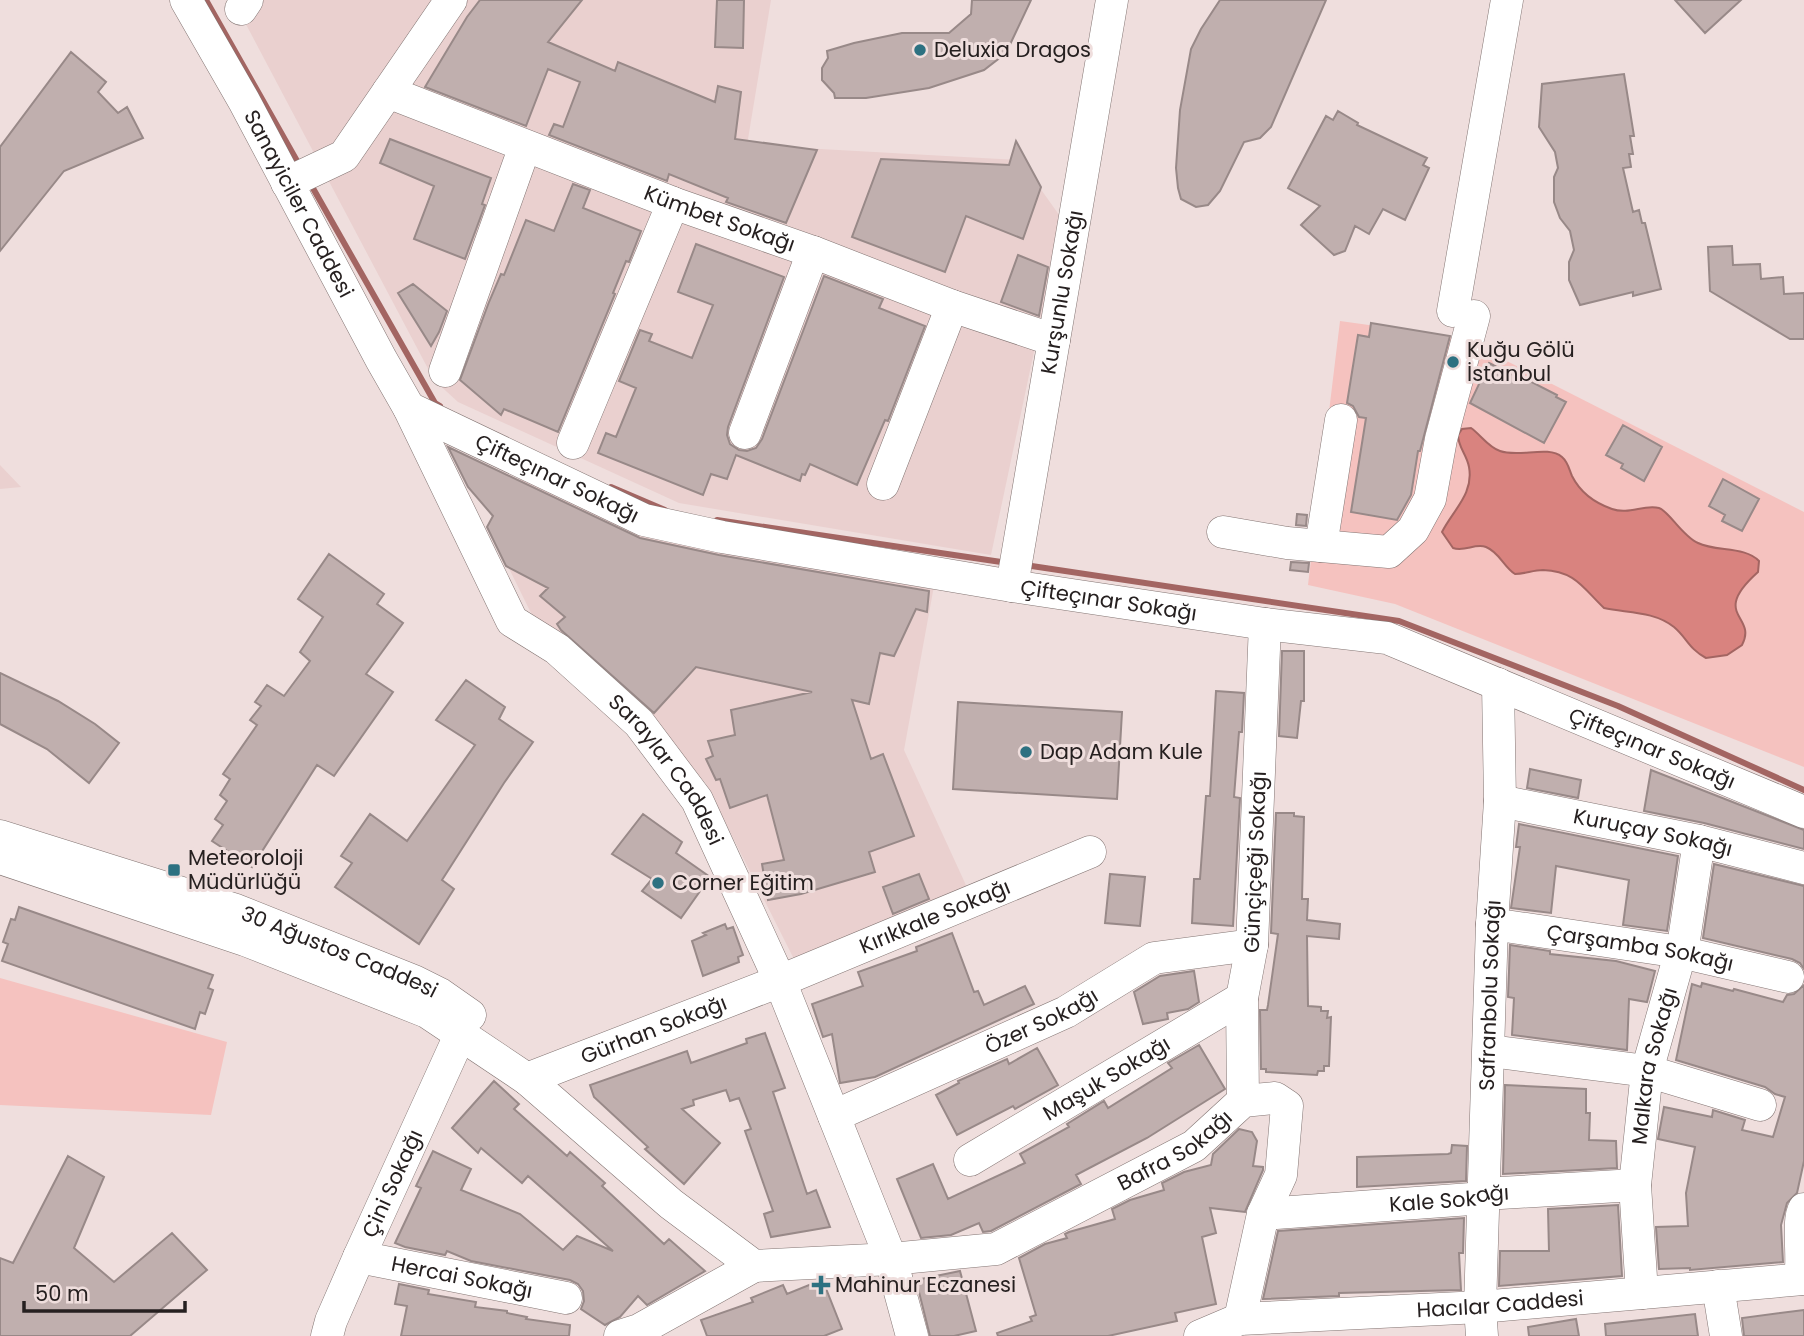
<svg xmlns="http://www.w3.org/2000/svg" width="1804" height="1336" font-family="Poppins,sans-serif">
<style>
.built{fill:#ead0cf}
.green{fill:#f5c2bf}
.water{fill:#d9837f;stroke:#a36562;stroke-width:2}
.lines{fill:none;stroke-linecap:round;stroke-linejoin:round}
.stream{stroke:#a36562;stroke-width:6}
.building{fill:#c0afae;stroke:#988988;stroke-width:2}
.minor-casing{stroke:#837573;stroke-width:33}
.minor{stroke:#fff;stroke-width:32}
.poi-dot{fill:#2d7181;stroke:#efdedd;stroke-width:2.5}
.labels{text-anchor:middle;stroke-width:6;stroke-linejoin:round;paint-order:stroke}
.poi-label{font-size:21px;fill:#262020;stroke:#efdedd;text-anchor:start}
.street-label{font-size:21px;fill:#262020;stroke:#efdedd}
</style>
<rect width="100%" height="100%" fill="#efdedd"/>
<path class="built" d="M249,0H771L747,145L1020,160L1062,219L991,555L679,503L458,402L434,380L240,13Z
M0,465L21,487L0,489Z
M523,475L934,586L904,750L976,907L804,979L705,782L533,617L492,534Z"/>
<path class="green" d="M1340,321L1448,336L1493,354L1804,512V767L1395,604L1308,585Z
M0,978L227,1042L211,1115L0,1105Z"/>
<path class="water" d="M1471,428C1481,435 1488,447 1500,451C1519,458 1548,445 1562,457C1568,462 1569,469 1572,476C1580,492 1595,503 1612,509C1629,515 1644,504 1659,508C1669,511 1682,536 1698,543C1716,552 1745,546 1759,561L1758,572C1709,616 1758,615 1742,645L1727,655L1706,658C1689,649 1687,638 1674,627C1654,611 1627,613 1604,608C1583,588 1575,571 1543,570C1533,570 1525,574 1515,574C1504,567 1499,552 1486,547C1475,543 1465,552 1453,548L1442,532C1453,510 1474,494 1469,467C1467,455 1458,447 1458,435L1462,429Z"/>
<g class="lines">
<path class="stream" d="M206,0L301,168
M310,183L435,403L440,406
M611,487L665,510
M717,520L1008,563
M1025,565L1399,621L1618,706L1804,790"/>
</g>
<path class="building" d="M480,0H582L548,42L615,71L618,62L715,102L718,86L741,92L735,139L817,150L786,223L726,202L728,198L669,174L667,181L549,135L554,124L563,127L580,82L548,69L526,126L425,87L467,17Z
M717,0H744L743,48L715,47Z
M972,0H1031L1006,53L984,70L929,88L866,98H835L834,93L822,80V68L828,58L827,51L854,43L902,33H949L971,14Z
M1220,0H1326L1271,127L1260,138L1244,142L1220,191L1208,205L1196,207L1181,199L1178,188L1176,168L1180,110L1191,49L1201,29Z
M1675,0H1741L1705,33Z
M71,52L106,82L98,92L118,113L127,107L143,138L64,171L0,251V147Z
M1624,74L1634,136H1630L1633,154H1629L1631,167L1623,168L1633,212L1639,210L1642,223H1645L1661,289L1633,296V292L1580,305L1569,280V262L1574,250L1570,231L1560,218L1554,202V177L1558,168L1555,152L1539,127L1542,84Z
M1338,111L1358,123L1357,125L1427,158L1423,165L1429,168L1405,220L1383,209L1369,234L1355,226L1345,251L1334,255L1301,225L1320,206L1288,188L1326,116L1333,120Z
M390,139L491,178L482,204L485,205L465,259L414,239L434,186L380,163Z
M1016,141L1041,187L1023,239L966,216L945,272L852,237L881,159L1009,165Z
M573,184L590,190L583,208L641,231L629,262L626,261L613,293L615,294L558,432L504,409L501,415L460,380L489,302L501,274L504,275L526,220L554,231Z
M696,244L784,277L728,427L727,435L730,444L739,450L747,451L756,448L762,439L824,276L883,299L879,308L925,326L888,421L885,420L857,485L810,464L805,475L802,474L800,481L736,455L727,479L711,474L703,495L598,453L606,433L616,437L636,388L619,381L640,330L652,334L649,341L692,358L713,305L678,292Z
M1732,246L1733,265L1760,264L1761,279L1783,277L1784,294L1804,293V339H1790L1710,291L1708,247Z
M1018,255L1048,267L1039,316L1001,302Z
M413,284L447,311L439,332L431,346L398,293Z
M1371,323L1450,336L1420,451H1418L1411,495L1397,520L1351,512L1366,418L1359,417L1353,406L1347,403L1358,335L1369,337Z
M1489,363L1519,378L1520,376L1557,395L1556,397L1566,402L1544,443L1470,403Z
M1623,425L1662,447L1644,481L1621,468L1623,464L1606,455Z
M448,447L640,538L719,555L929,591L927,612L916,609L894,656L880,653L869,704L852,700L871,759L883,754L914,836L869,852L875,872L801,894L768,900L762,864L784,860L767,795L730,808L720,779L716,780L706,759L713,756L708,741L735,735L731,710L812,692L696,667L654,713L561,630L557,624L565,617L540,596L548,588L506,566L487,527L493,516L468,487Z
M1723,479L1759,499L1742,531L1722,521L1725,515L1709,506Z
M1297,514L1307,515L1306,526L1296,525Z
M329,554L384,594L377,604L403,623L366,674L393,692L334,776L317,765L252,867L212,841L223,825L215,819L227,801L220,795L230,779L223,774L257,725L250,720L261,706L255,702L267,685L284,696L310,661L300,652L323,617L298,599Z
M1291,562L1309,563L1308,572L1290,570Z
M1282,651H1304V701H1301L1297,738L1279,736Z
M0,673L58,701L95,724L119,743L89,783L47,749L0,724Z
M466,680L505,707L499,719L533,742L504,783L442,880L454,889L419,944L335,887L352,863L341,856L370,814L407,841L475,745L436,720Z
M1216,691L1244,693L1242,732H1239L1234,797L1240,798L1233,926L1192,923L1194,879H1200L1206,796H1210Z
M958,702L1122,712L1117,799L953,789Z
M1530,769L1581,780L1578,798L1527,788Z
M1651,770L1804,830V849L1704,823L1644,811Z
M1276,813H1294V816L1304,817L1302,899H1308L1307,920L1340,924L1339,939L1307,936L1308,1006L1321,1007V1011H1328L1327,1018L1331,1017L1329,1066H1324V1071H1318L1317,1075L1266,1072V1069H1261L1260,1010H1267L1268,1005L1278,934L1271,933Z
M643,814L682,842L676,853L710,877L681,918L642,891L652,879L612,854Z
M1519,824L1678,856L1667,931L1623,925L1629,880L1556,866L1551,913L1511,908L1520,847H1516Z
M1714,864L1804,886V969L1800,963L1792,959L1703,938Z
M919,874L929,899L893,914L883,887Z
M1110,874L1145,877L1140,926L1105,923Z
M19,907L213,975L208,988L213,990L205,1014L200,1012L195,1029L2,961L8,944L3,942L11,919L15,920Z
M725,924L727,929L733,927L743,955L738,957L739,962L703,976L692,941L706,935L703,933Z
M952,933L974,992L978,991L984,1005L1025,986L1034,1004L875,1077L840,1083L832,1034L823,1037L812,1004L863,986L858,972L917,951L916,947Z
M1510,945L1550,951V954L1616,961L1655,971L1647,1002L1629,999L1627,1050L1512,1035L1514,998L1508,997Z
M1194,971L1199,1002L1188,1009L1167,1013L1168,1019L1143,1024L1134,992L1160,976Z
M1702,983L1733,991L1734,989L1783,1002L1787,995L1794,994L1804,985V1161L1797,1193L1787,1203L1781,1225L1783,1262L1690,1270V1268L1659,1269L1656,1227L1688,1226L1686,1193L1695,1147L1658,1139L1664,1107L1712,1117L1713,1110L1745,1120L1742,1130L1773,1137L1785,1097L1775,1094L1765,1087L1676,1060L1692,984L1701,987Z
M765,1033L785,1088L773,1092L807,1194L816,1190L830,1227L771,1237L764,1214L773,1211L745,1131L751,1129L739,1098L730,1101L726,1090L693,1100L694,1105L682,1109L720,1143L684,1184L645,1149L648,1147L594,1097L590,1085L687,1051L691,1063L747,1043L746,1039Z
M1199,1045L1225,1089L1147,1138L1076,1175L1081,1184L991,1231L983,1232L979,1223L951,1235L921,1238L897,1179L933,1164L948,1199L1025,1163L1020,1154L1069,1127L1067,1124L1104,1101L1108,1108L1172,1068L1168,1063Z
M1037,1048L1058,1085L1015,1109L1013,1106L957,1135L936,1095L959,1083L958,1081L1007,1059L1009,1064Z
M494,1081L519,1104L514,1109L567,1156L570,1152L605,1183L602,1186L664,1244L669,1239L705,1271L647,1305L638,1296L620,1317L605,1325L581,1309L584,1301L583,1291L578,1284L570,1280L471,1261L447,1251L445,1255L405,1247L395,1243L421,1188L416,1186L433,1151L471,1169L461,1190L520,1214L563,1250L577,1236L613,1251L528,1176L522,1183L481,1148L478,1153L452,1128Z
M1505,1085L1586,1089V1113H1590L1589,1140L1616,1141L1617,1168L1503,1174Z
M1239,1129L1252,1132L1257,1141L1253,1166L1263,1167V1170L1245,1212L1210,1208L1216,1233L1202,1237L1216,1304L1175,1313L1177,1321L1108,1336H998L997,1333L1032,1321L1030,1317L1036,1315L1019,1258L1045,1244L1067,1238L1065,1234L1069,1232L1115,1219L1112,1209L1130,1200L1164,1190L1162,1183L1184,1172L1211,1165L1213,1154Z
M1452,1145L1467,1146L1466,1181L1357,1187V1157L1448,1154L1451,1153Z
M68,1156L104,1177L74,1248L114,1282L172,1233L207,1270L130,1336H0V1258L13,1263Z
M1618,1205L1622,1276L1499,1286L1500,1251H1549L1548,1209Z
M1464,1218L1463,1253H1459L1461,1290L1339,1293V1296L1263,1299L1278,1231Z
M960,1271L976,1331L954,1336H930L916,1280Z
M819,1281H823L842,1329L824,1336H707L701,1320L753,1302L751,1298L783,1285L787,1294Z
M399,1284L429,1290L428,1294L476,1302L475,1307L507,1311V1313L527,1317L526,1319L570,1325L569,1336H401L407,1306L395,1304Z
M1804,1310V1336H1744L1742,1318Z
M1695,1314L1698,1336H1606L1605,1324Z
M1576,1319L1579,1336H1529L1528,1327Z"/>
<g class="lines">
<defs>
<g id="minor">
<path id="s1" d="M186,0L244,101L381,359L409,408L512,621L557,649L639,723L697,800L780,981L891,1259L912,1336"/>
<path d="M241,9L247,0"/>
<path id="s2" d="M388,92L673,203L813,252L952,306L1054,340"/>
<path d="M287,183L344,156L451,0"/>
<path d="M1453,311L1507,0"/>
<path d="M445,371L525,146"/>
<path id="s3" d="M409,408L644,520L722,537L1012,586L1265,624L1387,638L1804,812"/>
<path d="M745,433L813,252"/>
<path d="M573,443L673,203"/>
<path d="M883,484L952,306"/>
<path d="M1223,532L1287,543L1389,552L1413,530L1430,499L1441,439L1474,316"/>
<path d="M1321,546L1341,420"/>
<path id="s4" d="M1012,586L1112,0"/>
<path id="s5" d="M1500,801L1699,841L1804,868"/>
<path id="s6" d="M0,836L236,910L414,981L440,994L470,1015"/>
<path id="s7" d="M0,858L245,940L427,1012L527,1079L671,1204L754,1266L891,1259L996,1249L1194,1146L1243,1101L1275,1098L1287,1106L1281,1175L1263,1214L1240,1319"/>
<path id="s8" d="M1492,924L1680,952L1788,977"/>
<path d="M1490,1051L1647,1071L1760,1105"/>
<path id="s9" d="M527,1079L780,981L1090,852"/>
<path id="s10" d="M1243,1101L1242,998L1252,945L1265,624"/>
<path id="s11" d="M834,1116L1066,1012L1154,958L1252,945"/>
<path id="s12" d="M970,1160L1242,998"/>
<path id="s13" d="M1263,1214L1471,1199L1484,1194L1635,1185"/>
<path id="s14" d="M359,1257L566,1298"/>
<path d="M1800,1279C1804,1260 1797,1221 1804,1209"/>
<path d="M1718,1286L1726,1336"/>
<path id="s15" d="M1642,1293L1635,1185L1647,1071L1684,940L1699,841"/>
<path id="s16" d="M327,1336L331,1321L359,1257L461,1033"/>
<path d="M620,1336L639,1330L754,1266"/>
<path id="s17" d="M1200,1336L1240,1319L1480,1307L1804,1279"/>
<path id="s18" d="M1482,1336L1480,1307L1492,924L1500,801L1498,684"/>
</g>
</defs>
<use href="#minor" class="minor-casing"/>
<use href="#minor" class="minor"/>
</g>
<g class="poi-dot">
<circle cx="920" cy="50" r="7"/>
<circle cx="1453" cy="362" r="7"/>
<circle cx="1026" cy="752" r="7"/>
<rect x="167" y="863" width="14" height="14" rx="3.5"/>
<circle cx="658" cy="883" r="7"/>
<path d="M817.5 1274.5h7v7h7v7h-7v7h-7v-7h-7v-7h7z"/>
</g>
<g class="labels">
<g class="poi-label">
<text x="934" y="57">Deluxia Dragos</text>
<text x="1467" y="357">Kuğu Gölü<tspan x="1467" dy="24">İstanbul</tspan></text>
<text x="1040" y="759">Dap Adam Kule</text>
<text x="188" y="865">Meteoroloji<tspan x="188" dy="24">Müdürlüğü</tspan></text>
<text x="672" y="890">Corner Eğitim</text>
<text x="835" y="1292">Mahinur Eczanesi</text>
</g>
<g class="street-label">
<text dy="7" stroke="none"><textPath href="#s1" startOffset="233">Sanayiciler Caddesi</textPath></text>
<text dy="7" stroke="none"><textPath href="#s2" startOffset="355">Kümbet Sokağı</textPath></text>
<text dy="7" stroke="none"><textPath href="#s4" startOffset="298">Kurşunlu Sokağı</textPath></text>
<text dy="7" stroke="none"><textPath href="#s3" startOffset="164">Çifteçınar Sokağı</textPath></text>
<text dy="7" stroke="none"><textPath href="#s3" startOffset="732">Çifteçınar Sokağı</textPath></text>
<text dy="7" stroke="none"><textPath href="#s3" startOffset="1300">Çifteçınar Sokağı</textPath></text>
<text dy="7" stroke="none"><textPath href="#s1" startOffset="919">Saraylar Caddesi</textPath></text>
<text dy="7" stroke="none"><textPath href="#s5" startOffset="156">Kuruçay Sokağı</textPath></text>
<text dy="7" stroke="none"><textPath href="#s10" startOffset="240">Günçiçeği Sokağı</textPath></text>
<text dy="7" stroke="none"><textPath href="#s9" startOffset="439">Kırıkkale Sokağı</textPath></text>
<text dy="7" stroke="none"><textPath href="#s8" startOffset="150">Çarşamba Sokağı</textPath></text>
<text dy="7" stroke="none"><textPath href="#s6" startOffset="359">30 Ağustos Caddesi</textPath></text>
<text dy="7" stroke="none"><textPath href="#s18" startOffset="341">Safranbolu Sokağı</textPath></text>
<text dy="7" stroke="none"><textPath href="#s11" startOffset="228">Özer Sokağı</textPath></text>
<text dy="7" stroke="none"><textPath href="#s9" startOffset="136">Gürhan Sokağı</textPath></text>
<text dy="7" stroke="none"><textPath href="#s15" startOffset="229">Malkara Sokağı</textPath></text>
<text dy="7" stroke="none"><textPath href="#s12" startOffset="159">Maşuk Sokağı</textPath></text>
<text dy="7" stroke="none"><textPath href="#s7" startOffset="1316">Bafra Sokağı</textPath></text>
<text dy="7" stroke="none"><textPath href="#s16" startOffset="166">Çini Sokağı</textPath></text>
<text dy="7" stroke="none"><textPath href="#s13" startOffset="187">Kale Sokağı</textPath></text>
<text dy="7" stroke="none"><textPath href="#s14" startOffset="105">Hercai Sokağı</textPath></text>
<text dy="7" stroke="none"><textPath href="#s17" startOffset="304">Hacılar Caddesi</textPath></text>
</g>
</g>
<path d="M24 1301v10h161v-10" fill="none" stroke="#262020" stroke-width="3.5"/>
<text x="35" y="1301" font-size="21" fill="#262020" stroke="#efdedd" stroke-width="5" paint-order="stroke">50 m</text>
</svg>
